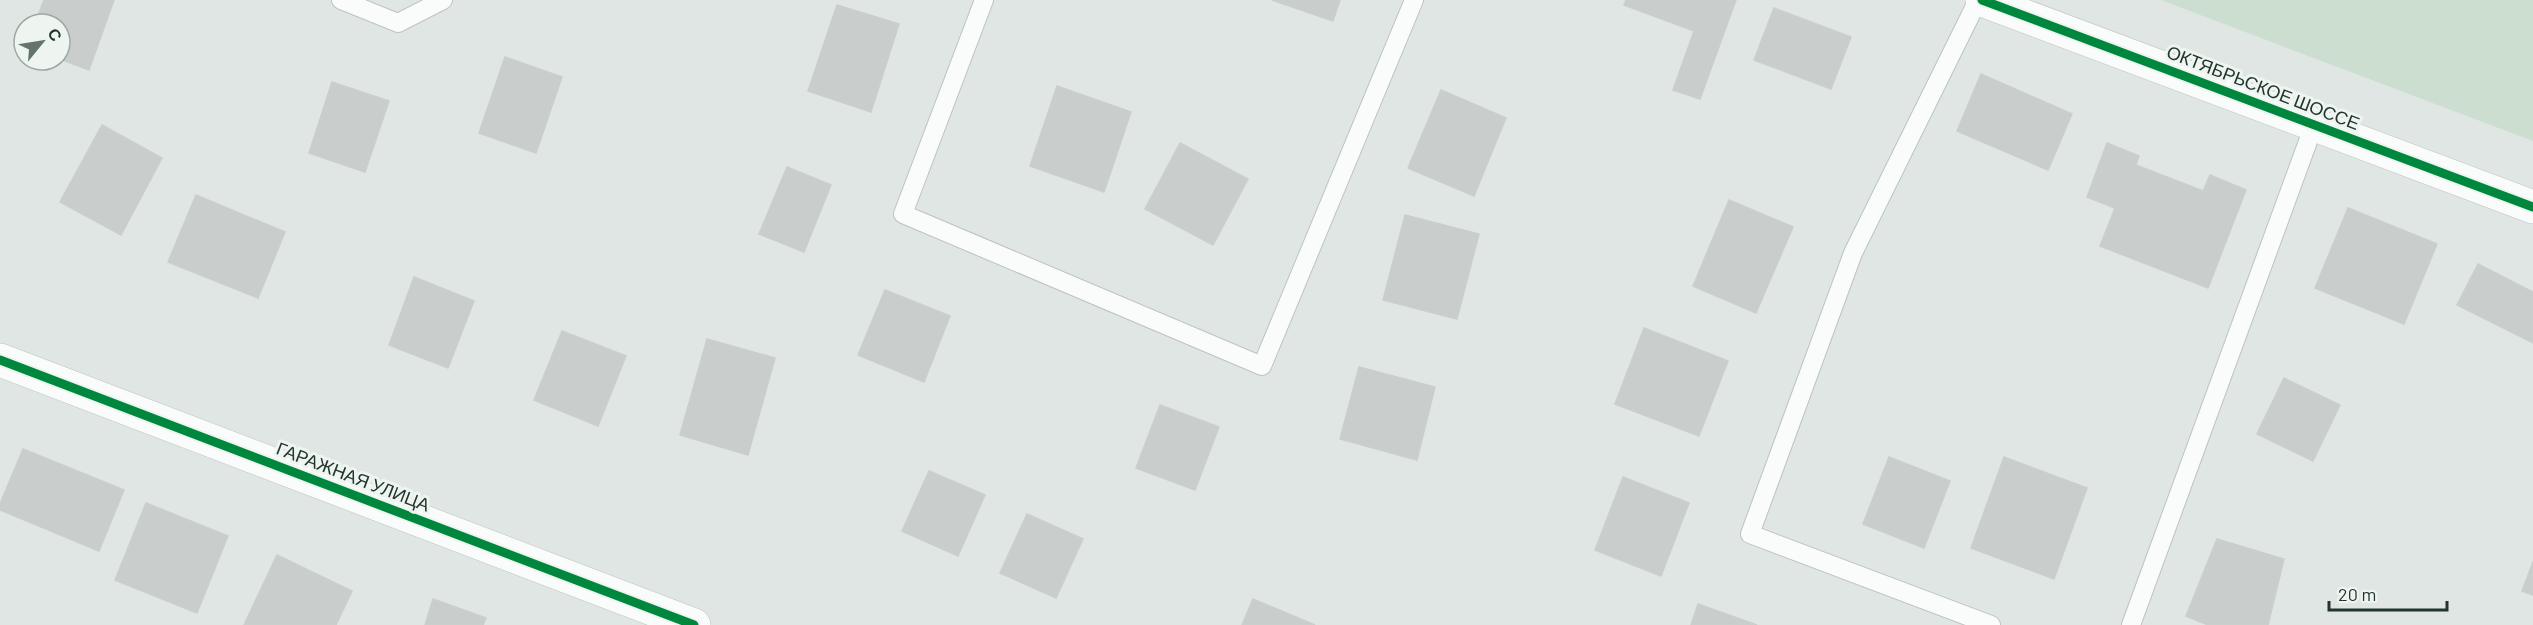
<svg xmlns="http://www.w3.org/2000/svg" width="2533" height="625" font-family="Barlow,sans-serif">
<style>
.green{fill:#cbdecf}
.building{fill:#c9cecc;stroke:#c9cfcc;stroke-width:1.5}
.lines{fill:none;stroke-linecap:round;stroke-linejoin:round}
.lane-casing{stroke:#bdc3c0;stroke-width:20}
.street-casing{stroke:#bdc3c0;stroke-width:34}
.lane{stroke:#fafbfb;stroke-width:18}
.street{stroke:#fafbfb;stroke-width:33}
.cycleway-casing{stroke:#eef5f1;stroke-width:13}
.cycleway{stroke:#00873e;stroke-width:9}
.labels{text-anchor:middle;stroke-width:6;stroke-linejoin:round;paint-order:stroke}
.street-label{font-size:18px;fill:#22362e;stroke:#eef5f1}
</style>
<rect width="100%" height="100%" fill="#e0e6e3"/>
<path class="green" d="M2161,0H2533V141Z"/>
<path class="building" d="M44,0H114L89,70L60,59V24H35Z
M1272,0H1340L1333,21Z
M1626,0H1736L1700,99L1673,90L1694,31L1624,5Z
M837,5L899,24L871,112L808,91Z
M1774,8L1851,37L1831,89L1754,60Z
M505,57L562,77L536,153L479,133Z
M1981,74L2072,114L2048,170L1957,131Z
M332,82L389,101L365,172L309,153Z
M1057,86L1131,112L1104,192L1030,166Z
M1441,90L1506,118L1474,196L1408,168Z
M102,125L162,158L121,235L60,202Z
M1180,143L1248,179L1213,245L1145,209Z
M2107,143L2139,156L2136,165L2203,191L2210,175L2246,190L2208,288L2100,246L2115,208L2087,197Z
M787,167L831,185L804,252L759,234Z
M196,195L285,232L258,298L168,262Z
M1729,200L1793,227L1756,313L1693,286Z
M2348,208L2437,244L2404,324L2315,288Z
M1405,215L1479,234L1457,319L1383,300Z
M2478,264L2533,292V343L2457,305Z
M414,277L474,301L448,368L389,345Z
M885,290L950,316L924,382L858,355Z
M1644,328L1728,361L1699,436L1615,404Z
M562,331L626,356L598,426L534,400Z
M707,339L775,358L748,455L680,435Z
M1359,367L1435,387L1417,460L1340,439Z
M2284,378L2340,405L2313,461L2257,434Z
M1160,405L1219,427L1195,490L1136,468Z
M23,449L124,490L99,551L0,510V504Z
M1889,457L1950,481L1924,548L1863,524Z
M2004,457L2087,488L2054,579L1971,548Z
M929,471L985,495L958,556L902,531Z
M1623,477L1689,503L1661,576L1595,550Z
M146,503L228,536L197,613L115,580Z
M1027,514L1083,539L1056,598L1000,573Z
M2217,539L2284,559L2268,625H2208L2186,616Z
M277,555L352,591L336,625H244Z
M2533,562V595L2522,591Z
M433,599L486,618L483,625H425Z
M1253,599L1315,625H1242Z
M1698,604L1757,625H1691Z"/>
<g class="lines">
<defs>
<path id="lane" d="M341,0L398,23L443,0
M984,0L903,214L1262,366L1414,0
M1978,0L1853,253L1750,534L1991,625
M2131,625L2314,125"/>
<path id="street" d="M1982,0L2533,207
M0,360L694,625"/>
</defs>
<use href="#lane" class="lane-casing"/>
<use href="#street" class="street-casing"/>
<use href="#lane" class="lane"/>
<use href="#street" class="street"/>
<defs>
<path id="cycleway" d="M1982,0L2533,207
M0,360L694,625"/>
</defs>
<use href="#cycleway" class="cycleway-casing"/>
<use href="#cycleway" class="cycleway"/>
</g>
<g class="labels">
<g class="street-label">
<text transform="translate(2263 88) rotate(21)" y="6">ОКТЯБРЬСКОЕ ШОССЕ</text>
<text transform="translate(353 477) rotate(21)" y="6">ГАРАЖНАЯ УЛИЦА</text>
</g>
</g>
<g transform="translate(42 42) rotate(60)"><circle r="28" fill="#eef5f1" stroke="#9ca9a3" stroke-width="1.5"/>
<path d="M0-4.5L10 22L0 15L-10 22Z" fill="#64746d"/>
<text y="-9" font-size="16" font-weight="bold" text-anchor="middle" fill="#22362e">С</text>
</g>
<path d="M2329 601v9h118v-9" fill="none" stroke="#22362e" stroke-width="3"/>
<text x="2338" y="601" font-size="18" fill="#22362e" stroke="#eef5f1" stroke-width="4.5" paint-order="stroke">20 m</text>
</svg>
